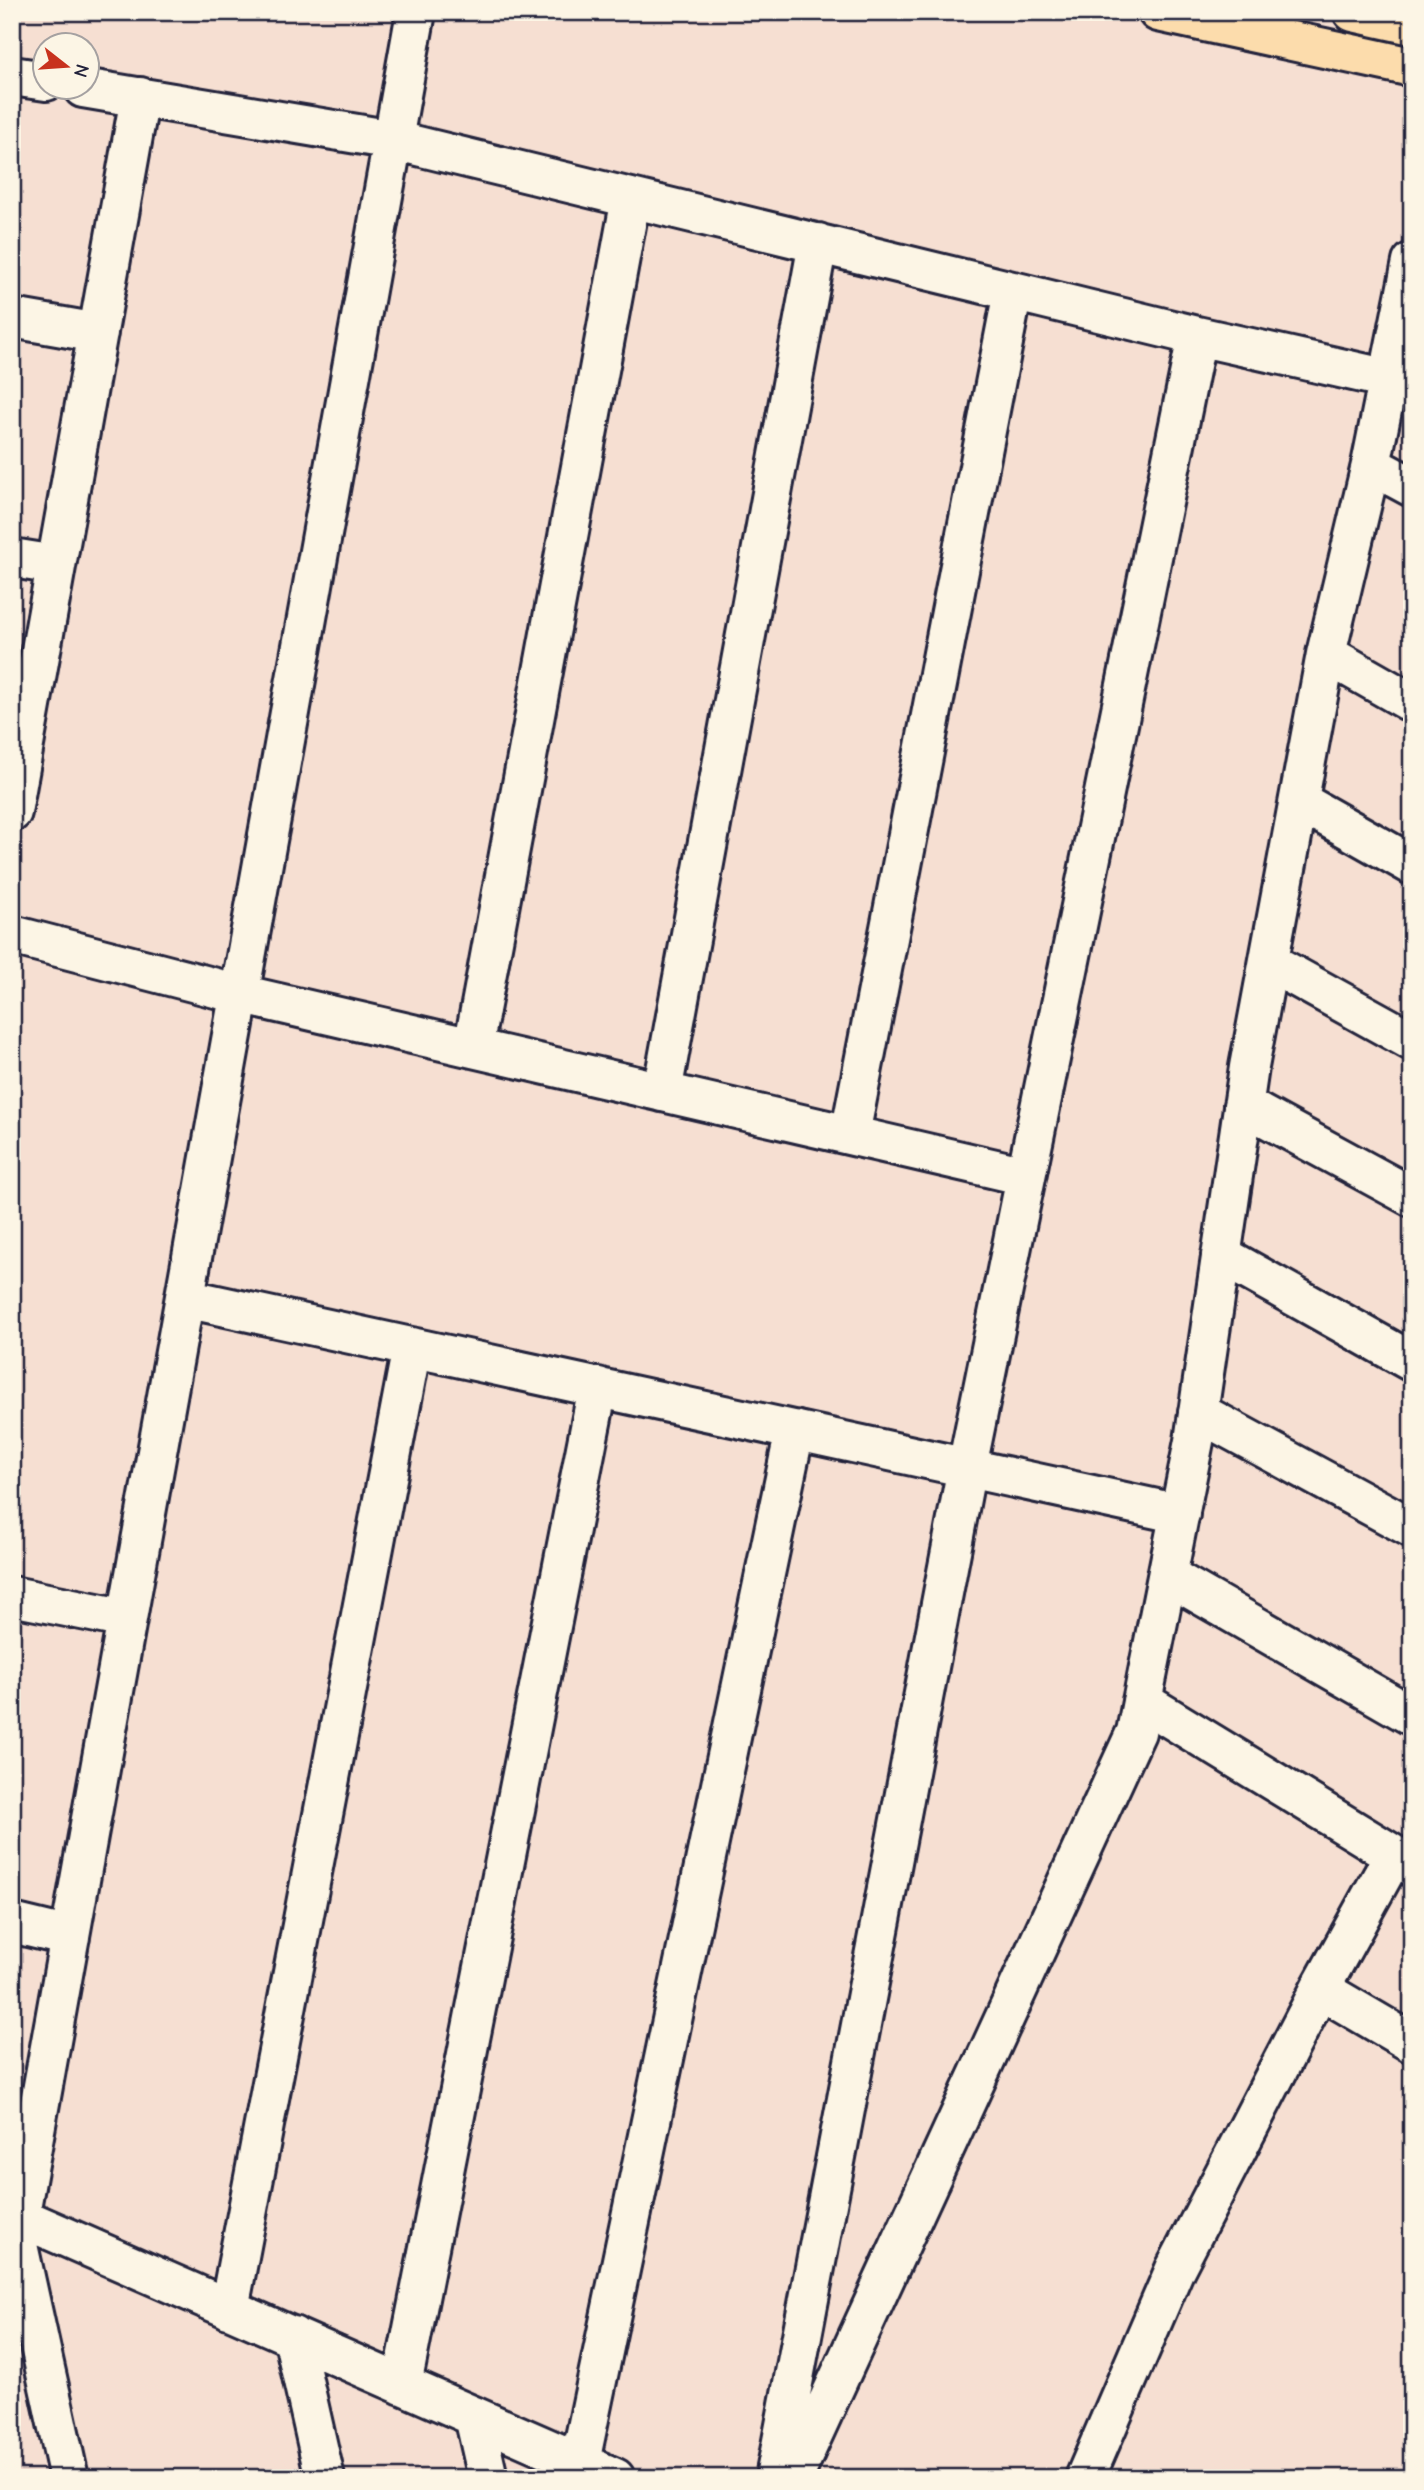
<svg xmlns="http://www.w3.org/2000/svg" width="1424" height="2490" font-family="'Comic Neue',sans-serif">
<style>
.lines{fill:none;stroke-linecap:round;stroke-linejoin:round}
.minor-casing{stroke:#22223b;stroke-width:44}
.major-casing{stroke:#22223b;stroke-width:44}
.minor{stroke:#fcf5e5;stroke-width:38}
.major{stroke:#fcdcac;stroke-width:38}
</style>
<rect width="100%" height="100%" fill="#f6dfd2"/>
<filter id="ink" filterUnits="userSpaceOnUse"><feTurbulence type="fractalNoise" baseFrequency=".0143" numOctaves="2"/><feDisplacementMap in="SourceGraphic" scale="14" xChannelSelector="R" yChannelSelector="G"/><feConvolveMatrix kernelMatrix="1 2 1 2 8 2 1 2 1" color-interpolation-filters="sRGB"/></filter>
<g filter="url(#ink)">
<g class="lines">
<defs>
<path id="minor" d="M12,76L46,81
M83,88L393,140L1197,336L1389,379
M12,318L98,333
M1371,465L1412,487
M12,558L56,565
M1326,654L1412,703
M1299,801L1412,865
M12,812L140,97
M12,935L239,994L1026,1176
M1269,962L1412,1041
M473,1048L631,198
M662,1092L818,243
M1243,1105L1412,1197
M850,1135L1013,291
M1221,1255L1412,1362
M185,1298L1180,1514
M1198,1412L1412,1528
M1168,1576L1412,1716
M12,1596L127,1619
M1142,1701L1412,1866
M12,1923L70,1937
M1320,1989L1412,2043
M20,2217L615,2478
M229,2309L412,1347
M293,2336L325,2478
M402,2385L598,1387
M474,2416L488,2478
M580,2462L795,1430
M69,2478L16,2236L416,12
M775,2478L967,1467L1197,336
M793,2478L1136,1732L1194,1441L1249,1067L1326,654L1371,465L1412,262
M1085,2478L1175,2269L1320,1989L1394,1855"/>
<path id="major" d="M1158,12L1412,67
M1353,12L1412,25"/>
</defs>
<use href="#minor" class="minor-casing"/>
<use href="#major" class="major-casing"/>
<use href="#minor" class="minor"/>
<use href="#major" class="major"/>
</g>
</g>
<rect width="1424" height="2490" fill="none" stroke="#fcf5e5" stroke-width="42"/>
<rect x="21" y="21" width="1382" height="2448" fill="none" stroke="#22223b" stroke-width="2.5" filter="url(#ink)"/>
<g transform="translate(66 66) rotate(107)"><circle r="33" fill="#fcf5e5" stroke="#a5a1a1" stroke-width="2"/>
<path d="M0-5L12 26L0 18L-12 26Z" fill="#c8321e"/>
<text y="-10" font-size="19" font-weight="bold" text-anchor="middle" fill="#22223b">N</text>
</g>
</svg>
